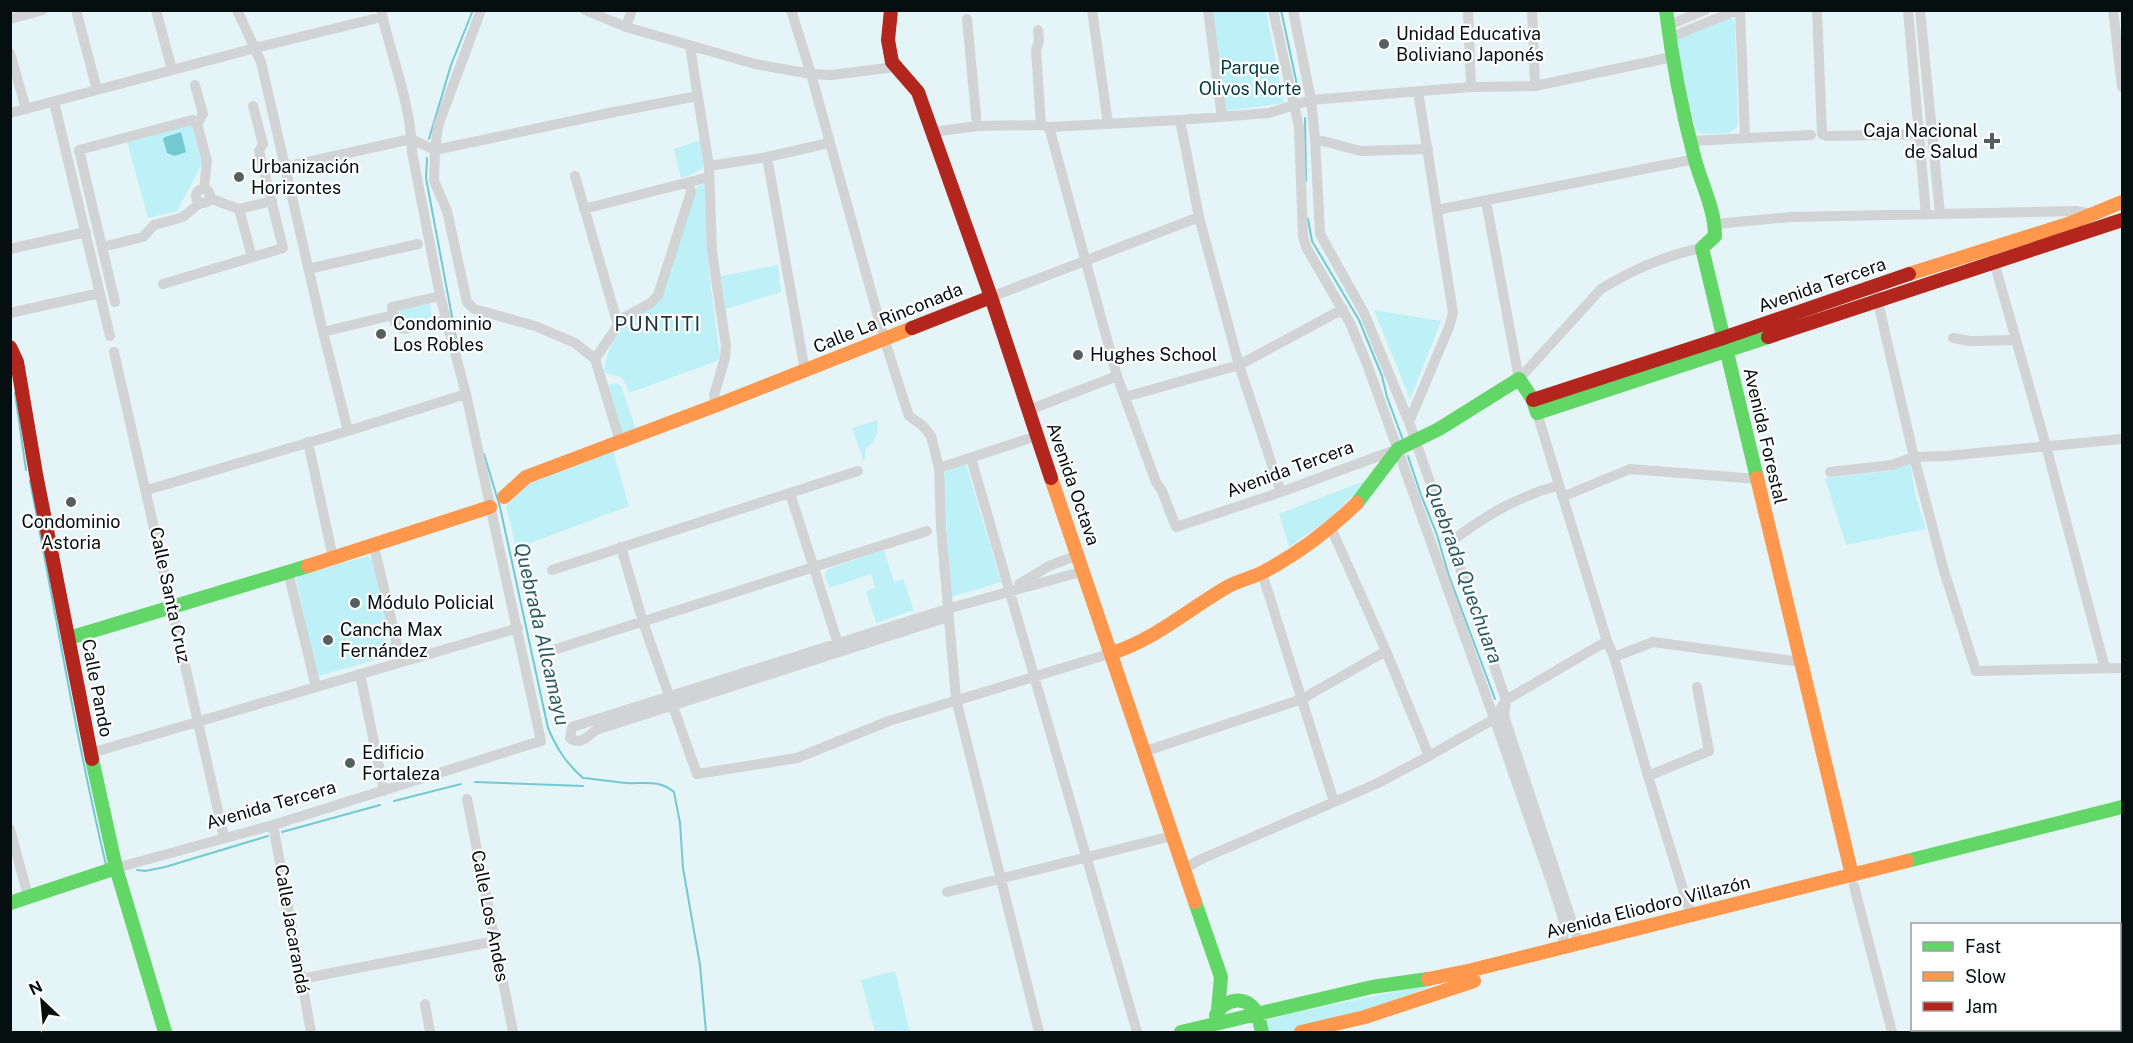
<svg xmlns="http://www.w3.org/2000/svg" width="2133" height="1043" font-family="'Public Sans',sans-serif">
<style>
.green{fill:#bdf1f7}
.water{fill:#73c9d2}
.lines{fill:none;stroke-linecap:round;stroke-linejoin:round}
.stream{stroke:#73c9d2;stroke-width:2}
.street{stroke:#d1d3d4;stroke-width:10}
.fast{stroke:#63d668;stroke-width:14}
.slow{stroke:#ff974d;stroke-width:14}
.jam{stroke:#b3261e;stroke-width:14}
.poi-dot{fill:#545f60;stroke:#fff;stroke-width:2}
.labels{text-anchor:middle;stroke-width:4.5;stroke-linejoin:round;paint-order:stroke}
.poi-label{font-size:18px;fill:#060f10;stroke:#fff;text-anchor:start}
.park-label{font-size:18px;fill:#023a3f;stroke:#fff}
.street-label{font-size:18px;fill:#060f10;stroke:#fff}
.neighbourhood-label{font-size:20px;letter-spacing:1.5px;fill:#21383a;stroke:#fff}
.water-label{font-size:20px;font-style:italic;fill:#2b5c61;stroke:#fff}
</style>
<rect width="100%" height="100%" fill="#e5f4f6"/>
<path class="green" d="M1213,11H1266L1284,103L1225,111Z
M1728,17L1733,19L1735,24L1738,123L1736,128L1729,133L1701,134L1696,130L1675,45L1679,37Z
M193,124L203,162L177,211L148,218L127,141Z
M700,140L704,167L691,175L681,178L674,149Z
M706,183L707,256L720,357L717,361L629,393C621,371 621,379 604,372C605,355 616,333 628,321C640,310 653,311 662,296L697,187Z
M778,265L781,292L726,309L721,276Z
M429,301L433,319L401,324L397,311Z
M1374,310L1441,321L1410,399Z
M615,383L621,386L636,429L623,434L608,385Z
M877,420C879,432 877,441 866,448L864,462L852,428Z
M613,451L629,506L522,546L518,554L506,507L525,485Z
M1910,462L1915,494L1926,529L1846,545L1825,478L1889,471Z
M966,464L1001,582L951,597L943,475L951,468Z
M1369,479L1329,519L1289,547L1279,514Z
M884,550L894,582L903,579L914,610L876,623L866,591L875,588L871,574L829,588L825,575L828,569Z
M369,556L374,563L387,620L383,628L387,643H391L392,652L389,656L319,676L316,672L296,579L301,574Z
M895,971L910,1032H875L861,980Z
M1442,982C1390,1001 1324,1032 1267,1032L1265,1021L1293,1013Z"/>
<path class="water" d="M181,132L186,152L175,156L167,153L163,139L165,137Z"/>
<g class="lines">
<path class="stream" d="M1281,10L1299,94
M1305,118L1306,181
M429,139L451,65L473,10
M427,158L426,178L456,338
M1308,219L1312,241L1359,320L1382,376L1387,397L1403,440
M15,393L26,470
M484,454L500,507L548,728C557,749 566,763 583,778C598,779 611,782 625,783C644,784 659,779 674,792L680,823L683,868L700,965L706,1032
M1408,456L1421,495L1437,535L1449,576L1495,699
M30,481C55,609 76,738 106,865
M475,782L583,786
M394,801L461,784
M282,832L380,805
M137,870L145,871L165,867L268,836"/>
<path class="street" d="M76,10L97,90
M156,10L172,70
M237,10L261,62L323,332L348,431
M481,10L438,126L435,150L434,181L447,211L467,302L474,309L535,326L575,343L595,359L620,441
M585,10L626,27L755,64L811,74L831,75L895,67
M791,10L811,74L884,338L905,404L909,416L922,425L931,436L939,468L941,527L956,699L1039,1032
M1092,10L1108,124
M1208,10L1222,117
M1273,10L1299,127L1303,236L1306,247L1350,323L1367,364L1499,732L1555,893L1564,922L1563,947
M1293,10L1311,100L1315,139L1320,234L1364,313L1409,422L1506,700L1504,716L1579,943
M1468,10L1471,87
M1532,10L1535,86
M1740,10L1745,137
M1817,10L1822,134L1827,136L1933,134
M1908,10L1926,215
M1920,10L1940,214
M2113,10L2122,87
M10,19L43,10
M967,19L977,126
M1667,26L1705,10
M626,27L632,10
M1038,30L1039,41L1036,50L1041,125
M1669,38L1737,10
M690,47L709,166L712,252L726,346L725,358L714,395L717,405
M10,53L26,109
M195,85L203,114L197,124L207,161L204,189
M54,102L110,336
M10,113L255,48L382,17
M1180,120L1199,217L1239,365L1281,492
M1049,127L1117,376L1156,482L1162,491L1176,527L1281,492L1398,449
M933,132L977,126L1041,125L1049,127L1180,120L1269,113L1311,100L1471,87L1535,86L1672,57
M1315,139L1361,151L1428,149
M1691,141L1811,135
M767,157L805,371
M709,166L767,157L829,143
M285,167L411,139L435,150L614,112L698,96
M575,176L618,325
M196 196a7 7 0 1 1 14 0a7 7 0 1 1-14 0Z
M209,198L239,209L272,201
M1486,201L1519,379
M239,209L252,257
M584,209L709,177
M1437,210L1695,159
M1715,224L1791,217L2076,211L2092,214
M102,247L143,237L154,225L183,217L200,203
M10,249L86,232
M1993,258L2046,446L2105,668
M308,269L418,244
M163,284L283,248L259,151L263,144L253,106
M1876,294L1914,457L1944,571L1976,671L2122,668
M440,296L392,307C393,318 394,327 405,329L445,319
M991,297L1199,217
M115,302L79,150L192,120L197,124
M10,313L100,293
M323,332L393,315
M1953,338L1970,341L2016,340
M114,352L224,837
M595,359L623,318L651,303L658,295L691,192L689,183
M1519,379L1601,289C1632,270 1666,255 1702,248
M1125,397L1239,365L1343,309
M1029,410L1117,376
M1537,413L1607,641L1614,657L1648,776L1691,915
M1409,422L1449,327L1453,313L1418,91
M308,442L333,558
M971,458L1137,1032
M939,468L1037,436
M1830,472L1892,465L1914,457L1946,456L2122,439
M147,490L348,431L466,394
M790,493L840,650
M1562,497L1630,469L1757,479
M1331,528L1386,651L1429,756
M1450,542C1487,515 1514,498 1559,485
M374,546L401,662
M621,547L643,622L697,774L797,758L889,721L1112,653
M552,570L858,471
M288,572L316,687
M1262,573L1334,802
M1019,584L1049,566L1078,555
M948,617L596,730C588,736 580,746 570,738L572,727L947,609L1084,571
M550,651L927,531
M1614,657L1653,642L1801,662
M360,674L384,791
M1143,752L1302,699L1386,651
M91,753L518,628
M1648,776L1709,751L1697,687
M467,799L513,1032
M273,825L311,1032
M10,829L28,896
M116,868L273,825L541,741L466,394L440,296L412,152C411,103 391,57 381,10
M1183,870L1199,860L1376,784L1429,756L1494,719L1506,700L1607,641
M1854,886L1892,1032
M947,892L1172,836
M301,979L496,941
M2120,1000H2122
M425,1004L430,1032
M2043,1030L2044,1032"/>
<path class="fast" d="M1666,10C1672,60 1682,111 1695,160C1702,185 1715,210 1715,236L1702,248L1757,478
M1357,503L1398,449L1439,429L1519,379L1533,400L1537,413L1768,337
M69,638L308,566
M92,759L116,868L165,1032
M1907,861L2122,807
M1195,902L1221,977L1218,1010
M10,903L116,868
M1216,1015C1224,999 1246,994 1256,1012C1260,1018 1260,1026 1262,1032
M1181,1032L1372,987L1428,979"/>
<path class="slow" d="M1909,274L2071,223L2122,202
M1051,478L1195,902
M1757,478L1852,875
M504,497L526,477L717,405L912,328
M308,566L490,507
M1112,653C1154,640 1189,609 1227,587C1239,580 1253,578 1265,571C1301,552 1328,531 1357,503
M1428,979L1472,970L1907,861
M1301,1032L1365,1017L1474,981"/>
<path class="jam" d="M891,10L888,40L892,62L918,92L991,297L1051,478
M912,328L991,297
M1768,337L2122,220
M10,347L17,362L36,474L92,759
M1533,400L1723,338L1909,274"/>
</g>
<g class="poi-dot">
<circle cx="1384" cy="44" r="6"/>
<path d="M1989 132h6v6h6v6h-6v6h-6v-6h-6v-6h6z"/>
<circle cx="239" cy="177" r="6"/>
<circle cx="381" cy="334" r="6"/>
<circle cx="1078" cy="355" r="6"/>
<circle cx="71" cy="502" r="6"/>
<circle cx="355" cy="603" r="6"/>
<circle cx="328" cy="640" r="6"/>
<circle cx="350" cy="763" r="6"/>
</g>
<g class="labels">
<g class="poi-label">
<text x="1396" y="40">Unidad Educativa<tspan x="1396" dy="21">Boliviano Japonés</tspan></text>
<text x="1978" y="137" text-anchor="end">Caja Nacional<tspan x="1978" dy="21">de Salud</tspan></text>
<text x="251" y="173">Urbanización<tspan x="251" dy="21">Horizontes</tspan></text>
<text x="393" y="330">Condominio<tspan x="393" dy="21">Los Robles</tspan></text>
<text x="1090" y="361">Hughes School</text>
<text x="71" y="528" text-anchor="middle">Condominio<tspan x="71" dy="21">Astoria</tspan></text>
<text x="367" y="609">Módulo Policial</text>
<text x="340" y="636">Cancha Max<tspan x="340" dy="21">Fernández</tspan></text>
<text x="362" y="759">Edificio<tspan x="362" dy="21">Fortaleza</tspan></text>
</g>
<g class="park-label">
<text x="1250" y="74">Parque<tspan x="1250" dy="21">Olivos Norte</tspan></text>
</g>
<g class="street-label">
<text transform="translate(1822 285) rotate(-19)" y="6">Avenida Tercera</text>
<text transform="translate(888 318) rotate(-22)" y="6">Calle La Rinconada</text>
<text transform="translate(1765 436) rotate(77)" y="6">Avenida Forestal</text>
<text transform="translate(1290 469) rotate(-20)" y="6">Avenida Tercera</text>
<text transform="translate(1073 484) rotate(71)" y="6">Avenida Octava</text>
<text transform="translate(170 595) rotate(78)" y="6">Calle Santa Cruz</text>
<text transform="translate(97 688) rotate(79)" y="6">Calle Pando</text>
<text transform="translate(271 805) rotate(-16)" y="6">Avenida Tercera</text>
<text transform="translate(1648 907) rotate(-14)" y="6">Avenida Eliodoro Villazón</text>
<text transform="translate(490 916) rotate(79)" y="6">Calle Los Andes</text>
<text transform="translate(292 929) rotate(80)" y="6">Calle Jacarandá</text>
</g>
<g class="neighbourhood-label">
<text x="658" y="331">PUNTITI</text>
</g>
<g class="water-label">
<text transform="translate(1464 573) rotate(70)" y="7">Quebrada Quechuara</text>
<text transform="translate(542 634) rotate(77)" y="7">Quebrada Allcamayu</text>
</g>
</g>
<rect width="2133" height="1043" fill="none" stroke="#060f10" stroke-width="24"/>
<rect x="1911" y="923" width="210" height="108" fill="#ffffff" stroke="#9b9f9f" stroke-width="1.5"/>
<rect x="1923" y="942" width="30" height="9" fill="#63d668" stroke="#9b9f9f" stroke-width="1.5"/>
<text x="1965" y="953" font-size="18" fill="#060f10">Fast</text>
<rect x="1923" y="972" width="30" height="9" fill="#ff974d" stroke="#9b9f9f" stroke-width="1.5"/>
<text x="1965" y="983" font-size="18" fill="#060f10">Slow</text>
<rect x="1923" y="1002" width="30" height="9" fill="#b3261e" stroke="#9b9f9f" stroke-width="1.5"/>
<text x="1965" y="1013" font-size="18" fill="#060f10">Jam</text>
<g transform="translate(42 1001) rotate(334)" stroke="#ffffff" stroke-width="4.5" paint-order="stroke">
<path d="M0-4.5L10 22L0 15L-10 22Z" fill="#060f10"/>
<text y="-9" font-size="16" font-weight="bold" text-anchor="middle" fill="#060f10">N</text>
</g>
</svg>
